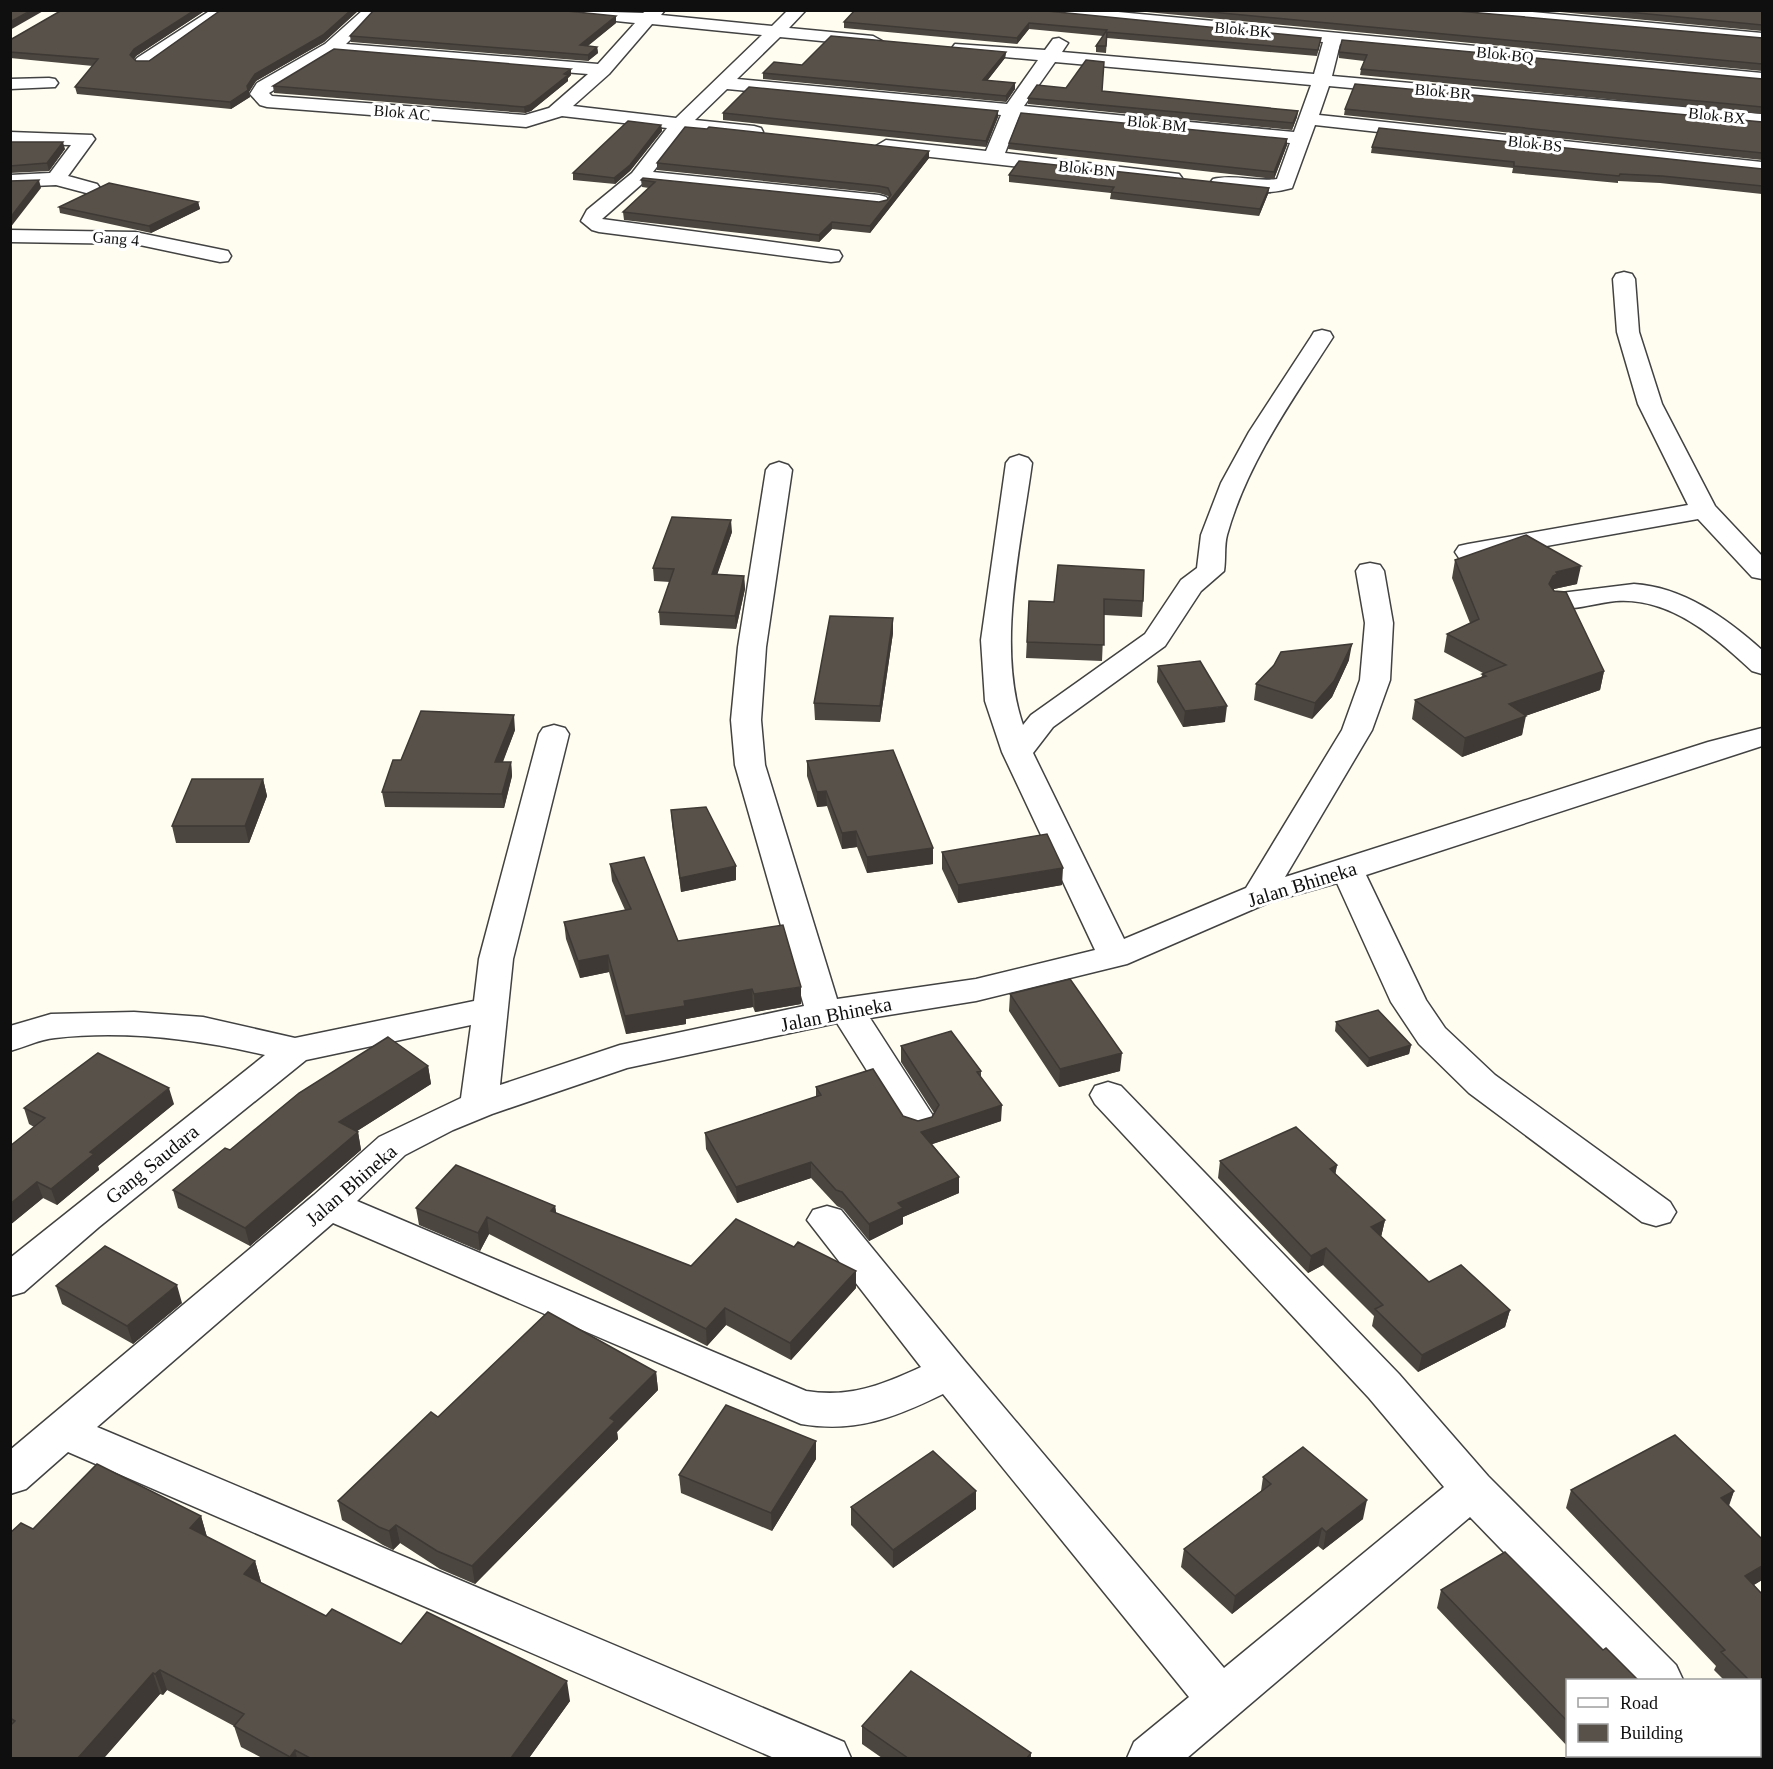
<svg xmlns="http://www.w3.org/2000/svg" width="1773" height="1769" font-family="Georgia,serif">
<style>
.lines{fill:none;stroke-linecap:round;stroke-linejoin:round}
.street-casing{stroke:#424242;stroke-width:3}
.street{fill:#fff;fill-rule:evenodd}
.wall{fill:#4c4640}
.shaded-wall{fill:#3e3934}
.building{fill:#58514a;stroke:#3e3934;stroke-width:1.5}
.labels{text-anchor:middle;stroke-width:6;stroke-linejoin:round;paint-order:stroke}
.far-street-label{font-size:16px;fill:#0f0f0f;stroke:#fff}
.street-label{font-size:20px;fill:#0f0f0f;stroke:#fff}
</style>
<rect width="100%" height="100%" fill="#fffdf0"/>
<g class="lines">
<defs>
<path id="street" d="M211,10H231L149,66H137L134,62L137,58Z
M363,10H381L346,44L598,64L635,23L559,15L551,10L643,13L647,10H665L661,15L772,26L788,10H806L789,28L873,36L882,41L873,46L780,37L737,79L1007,104L1038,60L961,53L952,48L955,44L1045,50L1053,39L1059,38L1068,43L1062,52L1314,74L1323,42L1038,15L1030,10H1097L1762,73V83L1340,44L1332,76L1762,114V126L1329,86L1319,115L1762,162V174L1315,125L1292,188C1267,195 1238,194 1213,187L1210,183L1213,179C1233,174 1256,182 1277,179L1290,143L1019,117L1005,153L1179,174L1182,178L1179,182L1172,184L886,152L876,146L886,140L986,151L1001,115L727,89L695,120L754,126L761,128L763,132L761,136L754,138L685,130L653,172L879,195L886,197L889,201L886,205L879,207L643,183L602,219L839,251L842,256L839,261L831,262L599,232L592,230L581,221L587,210L632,173L667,128L562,116L526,127L267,107L260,105L250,94L257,83L325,44ZM652,24L762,35L676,118L573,106L609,74ZM334,53L588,74L549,108L525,115L272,96L269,93ZM1055,62L1311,85L1294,132L1024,106Z
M1438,10H1509L1762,33V43L1446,15Z
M49,78L55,79L58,83L55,87L10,89V79Z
M10,132L92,135L95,139L68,176L97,184L100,188L97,192L90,194L56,185L10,187V175L50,173L71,145L10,144Z
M10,230L135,232L228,251L231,256L228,261L220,262L135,244L10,242Z
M1624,272L1632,274L1635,279L1639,332L1662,404L1715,506L1762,556V579L1752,577L1698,519L1468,560L1459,558L1455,552L1459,546L1468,544L1688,505L1638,404L1617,332L1613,279L1616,274Z
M1322,330L1330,332L1333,337C1293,399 1247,463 1227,535C1224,546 1226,559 1224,571L1201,591L1165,646L1053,727L1033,753L1124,939L1246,888L1342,730L1360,680L1365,623L1356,571L1360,565L1370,563L1380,565L1384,571L1393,623L1390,680L1372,730L1285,877L1708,742L1762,728V746L1366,875L1426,1000L1445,1028L1495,1075L1670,1202L1676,1212L1670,1222L1656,1226L1642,1222L1469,1093L1419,1044L1391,1002L1337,883L1270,902L1127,964L976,1001L870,1018L937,1122L931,1131L918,1135L905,1131L837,1023L627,1068L492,1114L453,1130L405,1155L357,1201L806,1391C850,1398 882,1385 921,1367L807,1220L813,1210L827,1206L841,1210L964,1360L1224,1668L1444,1487L1369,1398L1095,1104L1090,1095L1095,1086L1108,1082L1121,1086L1399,1374L1488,1476L1676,1665L1683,1680H1628L1470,1517L1187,1758H1127L1134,1742L1189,1697L943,1394C894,1418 856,1433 801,1424L333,1223L97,1427L844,1742L851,1758H774L68,1452L26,1489L10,1494V1450L314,1195L379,1137L461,1098L471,1025L306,1060L99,1227L24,1292L10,1296V1258L265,1055C196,1039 125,1030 55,1038C40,1039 25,1047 10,1051V1026L51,1014L134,1012L203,1017L295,1038L474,1001L479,959L539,734L543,728L554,725L565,728L569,734L513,959L500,1085L620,1045L804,1006L735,765L731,720L738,647L766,470L770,465L779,462L788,465L792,470L766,647L761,720L765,765L837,999L976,979L1095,950L1002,752L985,701L981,640L1006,463L1010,458L1019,455L1028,458L1032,463C1021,545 996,646 1023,725L1031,715L1145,634L1181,580L1197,568L1201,535L1221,483L1249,432L1311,337L1314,332Z
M1634,584C1683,587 1726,618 1762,650V674L1752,671C1715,636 1669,597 1616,601C1595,603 1571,612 1551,607L1547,601L1551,595L1561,593Z
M1706,1756H1758L1759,1758H1708Z"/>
</defs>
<use href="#street" class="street-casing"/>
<use href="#street" class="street"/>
</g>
<path class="wall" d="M62,10H206L136,56L134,59L136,61H149L221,10H359L324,42L256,81L249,92L250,97L231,109L77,94L75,87L93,66L10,58V40Z
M1126,10H1446L1762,38V72V71Z
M1539,10H1762V34V31Z
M1038,11L1320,44L1317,56L1107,38L1106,53L1096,52V46L1103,36L1029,29L1017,44L844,28V22Z
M616,23L588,46L597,47L598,53L588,61L351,42L350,36Z
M1006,52L1005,58L987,81L1015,83V89L1006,102L763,79V73L802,65Z
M1339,52L1762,79V114L1360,75L1361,69L1364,61L1339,58Z
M571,75L568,78V81L531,111L525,113L274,93L273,86Z
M1102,91L1298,111L1297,117L1292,130L1028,104V98Z
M1345,109L1762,122V162V160L1344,115Z
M723,113L998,117L986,147L723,120Z
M661,125L662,131L630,171L615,184L573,180V173Z
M10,142L65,149L49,171L10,173Z
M1009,143L1287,145L1274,179L1008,149Z
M1372,147L1762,169V194L1660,183L1618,181V183L1512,173L1513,168L1371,153Z
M929,158L870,233L832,229L819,242L624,220L623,212L649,188L642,187L641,180L879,202L887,200L889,198L888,196L879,193L657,170V163Z
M1009,175L1269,188L1268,194L1259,216L1110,199L1111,193L1009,182Z
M198,202L200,209L151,233L60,213L59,207Z
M732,532L717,574L744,576L745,589L736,629L660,625L659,612L670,582L654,581L653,568Z
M1455,560L1577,584L1554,589V590L1604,671L1600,690L1525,716L1522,735L1462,757L1412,719L1415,700L1481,678L1483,673L1444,652L1447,634L1470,623L1452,578Z
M1058,565L1143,601L1142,617L1104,615L1102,661L1026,658L1029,601L1054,602Z
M893,618V633L880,722L815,720L814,703Z
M1349,660L1332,697L1312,719L1254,700L1256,684Z
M1158,666L1225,722L1183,727L1157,682Z
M515,730L503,762H511L512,776L504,808L385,807L382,792L401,760Z
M807,761L933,848V864L867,873L857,847L842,849L827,806L817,807L807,776Z
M263,779L267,796L249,843H176L172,826Z
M671,810L736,880L681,892L672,824Z
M942,852L1062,885L958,903L942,869Z
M610,864L678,941L801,1004L755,1012L753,1007L686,1019V1024L626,1034L609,972L580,978L566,939L564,922L625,910L612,881Z
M1010,994L1120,1071L1059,1087L1009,1011Z
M1336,1022L1411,1045L1409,1054L1367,1067L1335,1031Z
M901,1046L981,1071V1078L1001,1121L932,1144L959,1177V1193L903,1217V1224L869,1241L843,1209L837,1206L811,1178L737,1203L706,1149L705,1133L816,1097V1087L918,1121L932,1117L934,1113L901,1062Z
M428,1066L431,1084L357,1131L358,1132L361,1150L250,1246L178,1208L173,1190L230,1150Z
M174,1104L98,1166L99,1170L57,1205L43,1198L10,1225L34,1127L29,1124L24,1108Z
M1220,1161L1337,1165L1335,1174L1385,1220L1381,1237L1429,1282L1510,1310L1505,1327L1418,1372L1372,1326L1374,1316L1323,1265L1308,1273L1218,1178Z
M555,1206L556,1213L691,1266L794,1247L856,1271V1288L791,1360L726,1325L707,1346L489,1234L480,1251L419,1225L416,1208Z
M56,1286L182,1303L133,1344L62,1304Z
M656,1372L658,1390L617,1432L618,1439L475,1584L440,1569L400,1543L393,1550L383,1545L342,1520L338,1501L438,1417Z
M816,1459L772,1531L681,1493L679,1475Z
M1263,1477L1363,1519L1323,1550L1318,1546L1232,1614L1181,1567L1184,1549L1261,1491Z
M1571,1490L1734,1491L1729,1506L1762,1580L1754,1585L1762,1594V1720L1760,1717V1680H1724L1714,1670L1716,1666L1566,1508Z
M851,1507L976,1509L893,1568L851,1525Z
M201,1516L207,1537L255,1561L261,1582L260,1583L326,1616L401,1644L570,1701L529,1758H262L241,1747L234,1726L167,1690L163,1695L160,1694L104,1758H10V1533L33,1529Z
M1441,1590L1568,1680V1747L1437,1608Z
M862,1726L1031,1753V1758H882L862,1744Z"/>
<path class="shaded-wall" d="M32,10H45L10,30V22Z
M195,10H206L136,56L132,62L130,55L134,49Z
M351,10H359L324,42L256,81L249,92L250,97L231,109L230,102L255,74Z
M616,16V23L581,51L580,45Z
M1029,23V29L1017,44V38Z
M597,47L598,53L588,61V55Z
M1006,52L1005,58L983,86V80Z
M571,69V75L568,78V81L531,111L525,113L524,107Z
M1015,83V89L1006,102V96Z
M998,111V117L986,147V141Z
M1298,111L1297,117L1292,130L1293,123Z
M661,125L662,131L630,171L615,184L614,178Z
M1287,139V145L1274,179V172Z
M63,142L65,149L49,171L47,163Z
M929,151V158L870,233V226Z
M39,180L41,188L10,228V218Z
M1269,188L1268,194L1259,216L1260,209Z
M198,202L200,209L151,233L149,226Z
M832,222V229L819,242V235Z
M731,520L732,532L713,587L712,574Z
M1581,566L1577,584L1554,589V592L1549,584L1553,576L1556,572Z
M744,576L745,589L736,629L735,616Z
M893,618V633L880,722V706Z
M1352,644L1349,660L1332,697L1312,719L1315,703Z
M1604,671L1600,690L1505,723L1509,704Z
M1227,706L1225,722L1183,727L1185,711Z
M514,715L515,730L497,776L495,762Z
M1526,716L1522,735L1462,757L1465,738Z
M511,762L512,776L504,808L502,794Z
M263,779L267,796L249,843L245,826Z
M826,791L827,806L817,807V792Z
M856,831L857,847L842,849V833Z
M933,848V864L867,873V857Z
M736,866V880L681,892L680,878Z
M1063,868L1062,885L958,903V885Z
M608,955L609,972L580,978L578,961Z
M801,987V1004L755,1012L754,994Z
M752,989L753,1007L686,1019V1024L626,1034L625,1016L684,1001Z
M1411,1045L1409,1054L1367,1067L1369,1058Z
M1122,1053L1120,1071L1059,1087L1060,1069Z
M428,1066L431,1084L343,1140L339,1122Z
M169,1088L174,1104L98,1166L99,1170L57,1205L51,1189L90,1152Z
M1002,1105L1001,1121L921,1148V1132Z
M358,1132L361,1150L250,1246L245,1228Z
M811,1162V1178L737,1203L736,1187Z
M1337,1165L1334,1182L1330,1169Z
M959,1177V1193L903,1217V1224L869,1241V1224L898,1203Z
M37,1182L43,1198L10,1225V1204Z
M555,1206L558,1223L551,1211Z
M487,1217L489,1234L480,1251L478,1233Z
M1385,1220L1381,1237L1371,1227Z
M1326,1248L1323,1265L1308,1273L1311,1256Z
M856,1271V1288L791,1360L790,1343Z
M177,1285L182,1303L133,1344L127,1326Z
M725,1308L726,1325L707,1346L706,1329Z
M1510,1310L1505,1327L1418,1372L1422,1355Z
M656,1372L658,1390L617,1432L618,1439L475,1584L472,1566L610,1418Z
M816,1441V1459L772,1531L771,1513Z
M976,1491V1509L893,1568V1550Z
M1734,1491L1727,1509L1721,1498Z
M1367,1500L1363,1519L1323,1550L1326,1532Z
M201,1516L207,1537L190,1528Z
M396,1525L400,1543L393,1550L389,1531Z
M1322,1528L1318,1546L1232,1614L1235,1596Z
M255,1561L261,1582L250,1595L244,1574Z
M1762,1566V1580L1738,1594L1745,1576Z
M160,1670L167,1690L163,1695L155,1674Z
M153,1673L160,1694L104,1758H78Z
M567,1681L570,1701L529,1758H511Z
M295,1750L297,1758H290V1757Z"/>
<path class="building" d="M10,10H32L10,22Z
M62,10H195L134,49L130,55L136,61H149L221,10H351L323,35L255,74L247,86L248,90L230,102L75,87L98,59L10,52V40Z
M374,10H557L616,16L580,45L597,47L588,55L350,36Z
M855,10H1037L1321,38L1318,50L1107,32L1106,46H1096L1107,30L1029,23L1017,38L844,22Z
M1190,10H1446L1762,38V64Z
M1607,10H1762V25Z
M831,36L1006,52L983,80L1015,83L1006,96L763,73L774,62L802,65Z
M1342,40L1762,79V107L1361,69L1367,55L1339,52Z
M334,49L571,69L564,74L568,75L530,105L524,107L273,86Z
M1086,60L1104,62L1102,91L1298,111L1293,123L1028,98L1037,85L1066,88Z
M1355,84L1762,122V153L1345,109Z
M749,87L998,111L986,141L723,113Z
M1021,113L1287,139L1274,172L1009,143Z
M628,121L661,125L630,165L614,178L573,173Z
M685,127L707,129L709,127L929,151L870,226L832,222L819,235L623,212L655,182L641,180L643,178L879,202L887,200L891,195L888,188L879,186L657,163Z
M1379,128L1762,169V186L1662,176L1620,174L1619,176L1514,166V162L1372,147Z
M10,142H63L47,163L10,166Z
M1019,161L1269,188L1260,209L1111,192L1114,187L1009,175Z
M39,180L10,218V181Z
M109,183L198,202L149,226L59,207Z
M672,517L731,520L712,574L744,576L735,616L659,612L674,569L653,568Z
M1526,535L1581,566L1556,572L1557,574L1553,576L1549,584L1554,591L1566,592L1604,671L1509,704L1526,716L1465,738L1415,700L1486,676L1482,674L1506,665L1447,634L1479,619L1455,560Z
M1058,565L1144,570L1143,601L1104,599V645L1027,642L1029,601L1054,602Z
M830,616L893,618L880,706L814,703Z
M1352,644L1334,681L1315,703L1256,684L1274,665L1281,652Z
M1200,661L1227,706L1185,711L1158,666Z
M421,711L514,715L495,762H511L502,794L382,792L393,760H401Z
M893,750L933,848L867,857L856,831L842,833L826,791L817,792L807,761Z
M192,779H263L245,826H172Z
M706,807L736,866L680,878L671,810Z
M1047,834L1063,868L958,885L942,852Z
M644,857L678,941L783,925L801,987L754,994L752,989L684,1001L685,1006L625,1016L608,955L578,961L564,922L631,909L610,864Z
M1070,979L1122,1053L1060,1069L1010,994Z
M1378,1010L1411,1045L1369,1058L1336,1022Z
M951,1031L981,1071L977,1072L1002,1105L921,1132L959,1177L898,1203L903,1208L869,1224L842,1192L836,1190L811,1162L736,1187L705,1133L821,1095L816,1087L873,1069L903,1116L918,1121L932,1117L939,1105L901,1046Z
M388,1037L428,1066L339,1122L358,1132L245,1228L173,1190L225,1148L230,1150L299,1093Z
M98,1053L169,1088L90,1152L94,1154L51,1189L37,1182L10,1204V1146L45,1118L24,1108Z
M1296,1127L1337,1165L1330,1169L1385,1220L1371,1227L1429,1282L1461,1265L1510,1310L1422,1355L1375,1309L1383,1305L1326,1248L1311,1256L1220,1161Z
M456,1165L555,1206L551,1211L691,1266L736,1219L794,1247L798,1242L856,1271L790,1343L725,1308L706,1329L487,1217L478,1233L416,1208Z
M105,1246L177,1285L127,1326L56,1286Z
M548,1312L656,1372L610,1418L615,1421L472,1566L437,1551L396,1525L389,1531L379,1527L338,1501L431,1412L438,1417Z
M726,1405L816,1441L771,1513L679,1475Z
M1675,1435L1734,1491L1721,1498L1762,1539V1566L1745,1576L1762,1594V1694L1760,1691V1680H1749L1721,1652L1725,1650L1571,1490Z
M1303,1447L1367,1500L1326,1532L1322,1528L1235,1596L1184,1549L1271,1484L1263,1477Z
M933,1451L976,1491L893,1550L851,1507Z
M97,1464L201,1516L190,1528L255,1561L244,1574L326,1616L332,1609L401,1644L427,1612L567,1681L511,1758H310L295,1750L290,1757L234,1726L244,1714L160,1670L155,1674L153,1673L78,1758H10V1726L15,1721L10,1718V1533L21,1523L33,1529Z
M1505,1552L1603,1650L1606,1648L1638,1680H1568V1722L1441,1590Z
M911,1671L1031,1753L1027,1758H908L862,1726Z"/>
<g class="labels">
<g class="far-street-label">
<text transform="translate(1243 29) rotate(5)" y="6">Blok BK</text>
<text transform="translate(1505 54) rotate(6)" y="6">Blok BQ</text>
<text transform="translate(1443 91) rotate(5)" y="6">Blok BR</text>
<text transform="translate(402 112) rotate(5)" y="6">Blok AC</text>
<text transform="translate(1717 115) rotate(6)" y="6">Blok BX</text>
<text transform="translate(1157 123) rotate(6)" y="6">Blok BM</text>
<text transform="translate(1535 143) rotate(6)" y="6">Blok BS</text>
<text transform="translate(1087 168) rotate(6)" y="6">Blok BN</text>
<text transform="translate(116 238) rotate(5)" y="6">Gang 4</text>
</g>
<g class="street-label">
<text transform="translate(1302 884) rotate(-17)" y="7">Jalan Bhineka</text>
<text transform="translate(836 1014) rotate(-11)" y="7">Jalan Bhineka</text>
<text transform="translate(152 1164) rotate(-39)" y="7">Gang Saudara</text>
<text transform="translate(351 1185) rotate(-41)" y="7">Jalan Bhineka</text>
</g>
</g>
<rect width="1773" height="1769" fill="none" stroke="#0f0f0f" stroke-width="24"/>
<rect x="1566" y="1679" width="195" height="78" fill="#ffffff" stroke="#9f9f9f" stroke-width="1.5"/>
<rect x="1578" y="1698" width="30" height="9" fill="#ffffff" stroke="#9f9f9f" stroke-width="1.5"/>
<text x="1620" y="1709" font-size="18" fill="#0f0f0f">Road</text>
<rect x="1578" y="1724" width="30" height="18" fill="#58514a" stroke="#9f9f9f" stroke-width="1.5"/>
<text x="1620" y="1739" font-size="18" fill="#0f0f0f">Building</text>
</svg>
